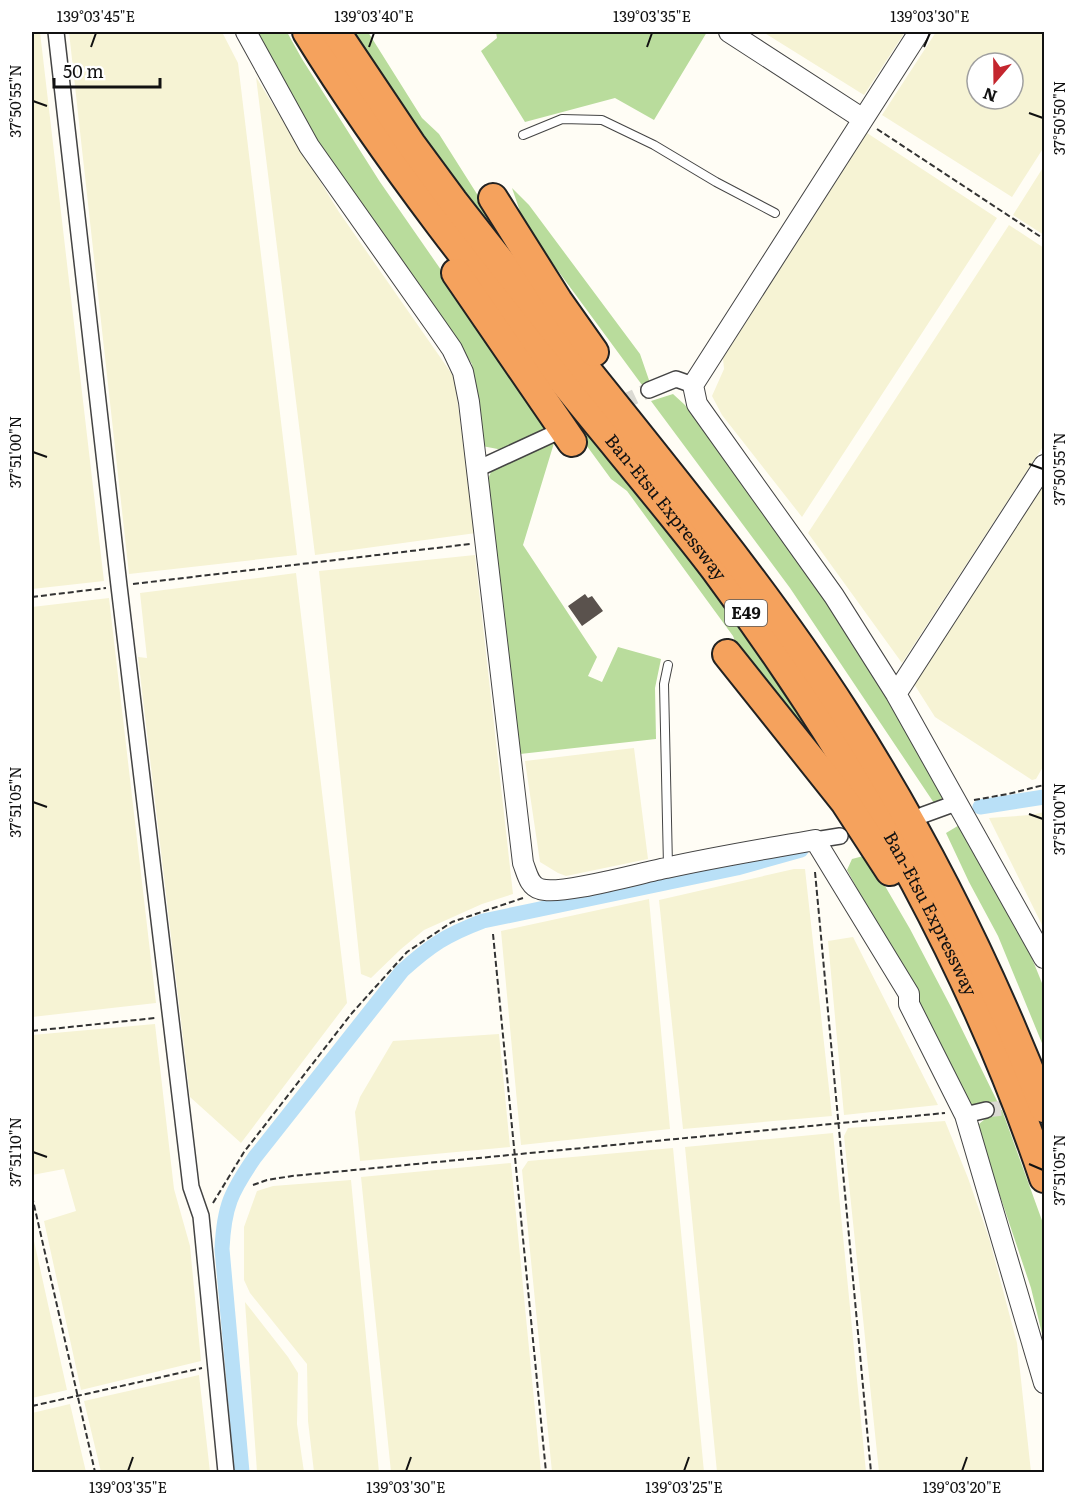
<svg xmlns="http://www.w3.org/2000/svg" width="1076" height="1504" font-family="Literata,serif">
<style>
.farmland{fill:#f6f3d4;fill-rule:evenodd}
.forest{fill:#b9dc9c}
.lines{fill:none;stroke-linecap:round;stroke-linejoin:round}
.canal{stroke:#b9e0f7;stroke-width:15}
.building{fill:#5a524d}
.minor-tunnel{stroke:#dbdad3;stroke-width:15;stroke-dasharray:15 8;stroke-linecap:butt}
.service-casing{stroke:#444;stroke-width:10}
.minor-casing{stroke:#444;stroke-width:18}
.tertiary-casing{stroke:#444;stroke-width:22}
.motorway-casing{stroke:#222;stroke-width:32}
.path{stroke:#333;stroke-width:2;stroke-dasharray:6 3;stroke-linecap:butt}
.service{stroke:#fff;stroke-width:8}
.minor{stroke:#fff;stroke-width:15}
.tertiary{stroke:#fff;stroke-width:20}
.motorway{stroke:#f5a25d;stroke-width:28}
.ticks{fill:none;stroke:#111;stroke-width:2}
.labels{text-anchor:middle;stroke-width:6;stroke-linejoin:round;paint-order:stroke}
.shield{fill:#fff;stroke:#585858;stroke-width:1.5}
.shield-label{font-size:16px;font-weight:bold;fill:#111}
.street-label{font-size:18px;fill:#111;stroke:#fff}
.neatline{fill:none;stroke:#111;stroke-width:2}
.ticks-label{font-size:15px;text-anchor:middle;fill:#111}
</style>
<rect width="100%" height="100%" fill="#fffdf5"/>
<path class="farmland" d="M32,32H40L104,581L32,589Z
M69,32H222L238,63L297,555L129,574Z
M763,32H905L864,95Z
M936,32H1044V147L1012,197L882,115ZM977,63H1013V99H977Z
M256,77L339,212L454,377L476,533L315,555Z
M867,133L997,218L802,517L722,415L712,396L724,369L723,358Z
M1044,166V235L1013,215Z
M1009,225L1044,248V445L902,663L808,533Z
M1044,481V765L1036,779L1032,780L935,717L914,684Z
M475,555L513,894L482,904L424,930L401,949L371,978L361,974L319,571Z
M296,573L347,1003L241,1143L190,1097L138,657L147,658L140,593Z
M109,598L156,1003L32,1017V607Z
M634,748L648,859L566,876L558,873L540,862L525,761Z
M1044,812V929L989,818L1031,815Z
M794,869H805L832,1116L683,1129L659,900Z
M649,899L670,1129L521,1145L501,931Z
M853,937L938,1105L844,1115L828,941Z
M155,1024L174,1189L190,1246L201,1361L81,1390L44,1221L76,1211L64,1169L32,1175V1035Z
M499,1034L510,1147L360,1161L355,1112L360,1097L393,1041Z
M945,1121L968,1178L989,1238L1017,1343L1031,1472H879L844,1136L848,1128Z
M833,1133L866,1472H717L685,1147Z
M673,1148L704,1472H552L522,1170L528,1161Z
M511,1163L541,1472H391L361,1177Z
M351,1180L379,1472H314L308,1421L307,1364L250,1293L244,1280V1227L257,1191L273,1186Z
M32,1232L67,1390L32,1398Z
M245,1302L288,1357L298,1373L297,1424L304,1472H257Z
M199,1375L210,1472H101L84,1401Z
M70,1404L86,1472H32V1413Z"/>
<path class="forest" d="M255,32H287L302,59L380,182L550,427L503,450L482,446L472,364L310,131Z
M353,32H368L422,118L439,134L501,232L499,238L416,127Z
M496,32H707L654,120L615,98L525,122L481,51L497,38Z
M512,188L529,205L640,354L650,383L642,385L525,226Z
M673,394L685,405L814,579L946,793L936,806L790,588L651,401Z
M579,424L697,570L789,698L836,772L743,661L733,636L627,491L611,479L573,427Z
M553,440L554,443L523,545L597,657L588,676L602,682L618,647L661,659L655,688L656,739L520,754L487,481L492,470Z
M961,824L1031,956L1044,988V1048L998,936L969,882L946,833Z
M867,855L910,929L951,1007L1000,1107L975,1108L967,1104L900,968L847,870L852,859Z
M1002,1110L1044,1226V1342L1031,1288L978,1130L979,1124L991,1114L989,1111Z"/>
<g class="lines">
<path class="canal" d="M980,807L1044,797
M242,1472L222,1249C224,1206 231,1192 255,1157L402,971C431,945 446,935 483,921L737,868L801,850"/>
</g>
<path class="building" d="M585,594L588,598L592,596L603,611L582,626L568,606Z"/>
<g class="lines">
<path class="minor-tunnel" d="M559,432L649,390
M986,1110L1022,1106"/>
<defs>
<path id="service" d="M523,135L562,119L602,120L654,145L716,182L775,213
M668,866L664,684L668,665"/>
<path id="minor" d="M56,32L119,586L191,1187L201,1216L226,1472
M649,390L676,379L693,385
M477,469L553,434
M923,815L956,803
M815,840L840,836
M965,1115L986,1110"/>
<path id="tertiary" d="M246,32L309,146L436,326L452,349L463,372L469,402L523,863C527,873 529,886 540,889C560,896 640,873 666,868C715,857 765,849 815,840L909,994V1004L965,1115L1044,1383
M729,32L863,119
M919,32L693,385L697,404L834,596L896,694L1044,958
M896,694L1044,465"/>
<g id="motorway">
<path id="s1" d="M307,32C389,165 487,287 585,408C629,462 673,514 715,569C853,755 970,958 1044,1178"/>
<path d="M336,32L411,144L453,201C503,265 554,330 606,394C689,498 773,601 845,713C925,838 991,970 1044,1108"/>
<path d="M493,198L558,301L594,352"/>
<path d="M456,273L572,442"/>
<path d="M727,654L845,802L890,871"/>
</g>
</defs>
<use href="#service" class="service-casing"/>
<use href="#minor" class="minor-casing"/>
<use href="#tertiary" class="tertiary-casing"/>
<use href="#motorway" class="motorway-casing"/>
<path class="path" d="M877,129L1044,239
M133,584L470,544
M32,597L106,588
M974,800L1008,794L1044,785
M815,872L871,1472
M493,934L546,1472
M32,1031L155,1018
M253,1185L267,1180L292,1176L945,1113
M32,1196L95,1472
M213,1203L244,1152L352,1013L407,952L452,922L523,898
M32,1406L202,1368"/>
<use href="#service" class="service"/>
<use href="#minor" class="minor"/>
<use href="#tertiary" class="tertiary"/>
<use href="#motorway" class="motorway"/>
</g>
<path class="ticks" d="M91,47L96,33M369,47L374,33M647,47L652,33M924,47L930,33M33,101L47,106M1029,113L1043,118M33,452L47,457M1029,464L1043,469M33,802L47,807M1029,814L1043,819M33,1152L47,1157M1029,1164L1043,1170M128,1471L133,1457M406,1471L411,1457M684,1471L689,1457M962,1471L967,1457"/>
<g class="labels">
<rect class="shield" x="725" y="600" width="42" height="26" rx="4.5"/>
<g class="shield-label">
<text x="746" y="619">E49</text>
</g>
<g class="street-label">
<text dy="6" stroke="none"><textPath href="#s1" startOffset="596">Ban-Etsu Expressway</textPath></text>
<text dy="6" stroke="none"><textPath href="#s1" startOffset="1082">Ban-Etsu Expressway</textPath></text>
</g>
</g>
<rect width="1076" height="1504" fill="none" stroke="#ffffff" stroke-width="66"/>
<g transform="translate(995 81) rotate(200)"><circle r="28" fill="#ffffff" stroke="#a0a0a0" stroke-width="1.5"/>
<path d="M0-4.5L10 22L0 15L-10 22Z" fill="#c4262e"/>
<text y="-9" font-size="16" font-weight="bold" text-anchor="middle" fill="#111111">N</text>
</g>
<path d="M54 78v9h106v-9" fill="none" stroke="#111111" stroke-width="3"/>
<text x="63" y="78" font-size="18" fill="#111111" stroke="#ffffff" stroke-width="4.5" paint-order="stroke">50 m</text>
<rect x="33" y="33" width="1010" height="1438" class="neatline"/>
<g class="ticks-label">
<text x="96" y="22">139°03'45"E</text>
<text x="374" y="22">139°03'40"E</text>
<text x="652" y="22">139°03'35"E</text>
<text x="930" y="22">139°03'30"E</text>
<text transform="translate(16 101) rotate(-90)" y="5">37°50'55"N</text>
<text transform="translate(1060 118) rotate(-90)" y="5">37°50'50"N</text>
<text transform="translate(16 452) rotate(-90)" y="5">37°51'00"N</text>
<text transform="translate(1060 469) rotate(-90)" y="5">37°50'55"N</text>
<text transform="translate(16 802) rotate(-90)" y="5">37°51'05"N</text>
<text transform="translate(1060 819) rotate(-90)" y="5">37°51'00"N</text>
<text transform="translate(16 1152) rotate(-90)" y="5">37°51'10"N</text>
<text transform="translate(1060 1170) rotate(-90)" y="5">37°51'05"N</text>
<text x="128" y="1493">139°03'35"E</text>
<text x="406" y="1493">139°03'30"E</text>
<text x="684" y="1493">139°03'25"E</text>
<text x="962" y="1493">139°03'20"E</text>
</g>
</svg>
